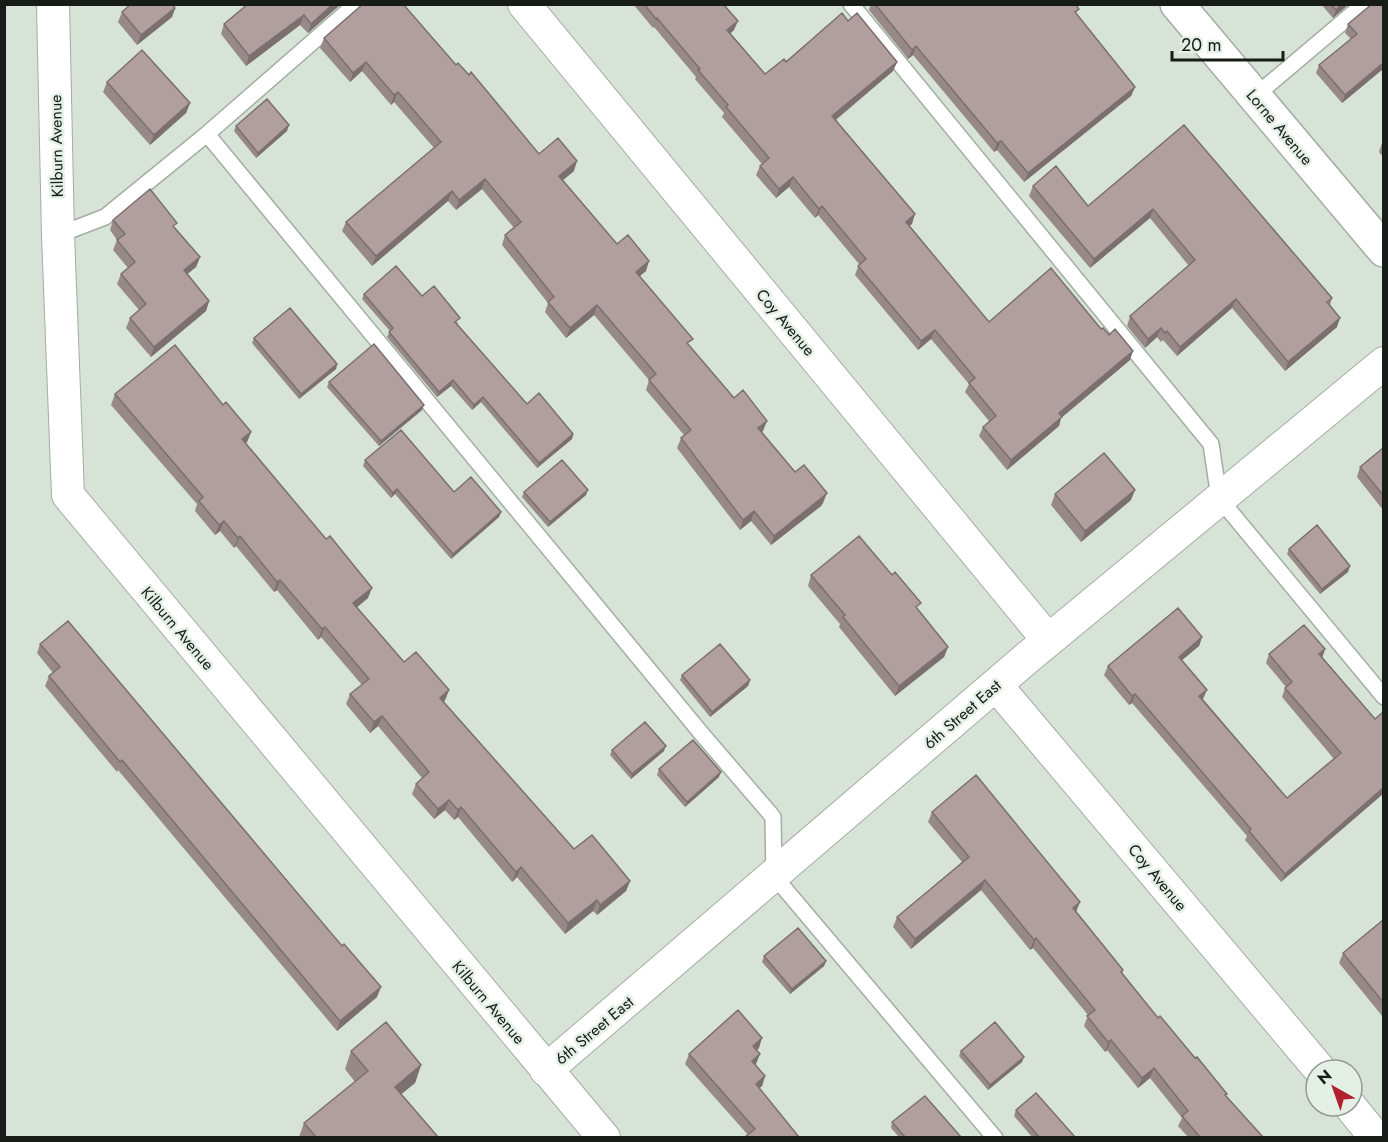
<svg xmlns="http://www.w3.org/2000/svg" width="1388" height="1142" font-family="Jost,sans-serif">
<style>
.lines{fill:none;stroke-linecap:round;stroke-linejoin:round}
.lane-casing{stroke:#a3aea3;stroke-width:18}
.street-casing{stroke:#a3aea3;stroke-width:34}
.secondary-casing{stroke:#a3aea3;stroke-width:36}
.lane{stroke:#fff;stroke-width:15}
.street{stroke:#fff;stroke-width:32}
.secondary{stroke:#fff;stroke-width:33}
.wall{fill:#978988}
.shaded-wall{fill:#7b6f6f}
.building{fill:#b09f9e;stroke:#7b6f6f;stroke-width:1.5}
.labels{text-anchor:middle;stroke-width:5;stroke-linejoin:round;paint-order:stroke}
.street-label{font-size:16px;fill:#181c18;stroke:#e4f0e5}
</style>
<rect width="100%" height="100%" fill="#d7e3d7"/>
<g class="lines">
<defs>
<path id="lane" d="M851,4L1211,444L1219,498L1384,697
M1254,97L1364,4
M207,134L701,733L773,817L774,876L995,1138
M58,235L105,217L207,134L356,4"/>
<path id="street" d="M53,4L58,235L68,495L604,1138
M524,4L1048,640
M996,685L1320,1070
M546,1070L1027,658L1384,363
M1350,1106L1376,1138"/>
<path id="secondary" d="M1177,4L1384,250"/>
</defs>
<use href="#lane" class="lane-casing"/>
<use href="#street" class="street-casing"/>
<use href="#secondary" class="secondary-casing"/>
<use href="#lane" class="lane"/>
<use href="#street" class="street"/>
<use href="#secondary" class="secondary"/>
</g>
<path class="wall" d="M248,4H341L308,33L300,25L246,66L221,34L224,24Z
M633,4H723L734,30L730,34L765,74L848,21L897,62L893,71L836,120L912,224L909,226L989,322L1101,329L1130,360L1061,418L1059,426L1007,470L979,436L983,427L989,421L965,392L969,384L931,339L918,350L855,275L859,264L818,215L815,218L789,187L776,198L756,175L760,166L762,164L722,117L724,113L695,79L696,77L654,27L653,28Z
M871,4H1075L1077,15L1135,87L1131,96L1024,182L997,150L994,152L913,55L908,59L869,10Z
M1321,4H1349L1333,18Z
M1383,4V69L1342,103L1316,73L1319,65L1351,39L1345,33L1348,24Z
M175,8L172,17L137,45L118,22L122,12Z
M324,38L456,65L539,154L574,171L562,180L617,244L646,271L639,276L690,346L763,431L762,432L795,472L823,503L821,506L771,545L751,521L740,530L677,448L681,438L684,435L646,390L649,380L594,315L566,338L545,312L548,303L502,245L505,235L514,228L482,189L456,210L448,201L372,266L342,231L346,222L434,148L394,102L391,105L362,71L350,82L320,48Z
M107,82L190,103L186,113L150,145L103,92Z
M1184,125L1332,298L1330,305L1337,327L1285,371L1232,308L1177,356L1163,340L1161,342L1157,337L1145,348L1127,326L1130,316L1189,266L1150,218L1090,268L1029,196L1033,186L1088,206Z
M236,126L287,131L256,158L234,131Z
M1383,142V157L1379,152L1382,143Z
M113,220L175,228L200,257L196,267L187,274L209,301L206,311L151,357L126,328L130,318L139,310L117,284L121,274L128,268L113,250L117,240L110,230Z
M364,294L422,296L458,323L457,325L527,404L573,434L572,439L537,468L481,402L472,410L451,386L437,397L387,337L390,331L362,299Z
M254,338L337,364L336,369L299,399L252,343Z
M329,382L424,405L422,410L379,446L327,387Z
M115,394L223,405L251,432L247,442L245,443L368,598L357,607L404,662L449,690L445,700L444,702L574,849L630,881L626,891L597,915L593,911L565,934L517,877L512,882L458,817L454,820L445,810L434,819L412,794L416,784L422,778L378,726L370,733L346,704L350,694L362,685L321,637L318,640L277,590L274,592L236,546L234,548L220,531L215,535L195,511L197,504L111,405Z
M1383,448V510L1357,477L1360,467Z
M365,460L454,492L501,512L499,517L451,559L395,494L391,498L363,466Z
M524,492L586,495L548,527L522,497Z
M1055,494L1131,500L1081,542L1051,505Z
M1289,549L1348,572L1320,594L1287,554Z
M811,575L918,610L948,647L944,657L895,696L839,627L840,624L808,586Z
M1202,637L1199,646L1182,660L1203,699L1287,798L1334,759L1282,697L1285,688L1286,687L1266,663L1269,654L1325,649L1322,658L1375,719L1281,882L1245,840L1247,836L1132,703L1129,705L1104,675L1108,666Z
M40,644L377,997L337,1031L118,770L117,772L45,686L49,676L53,673L37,653Z
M682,675L750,680L748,686L710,717L680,680Z
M612,750L664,751L631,779L610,755Z
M659,769L719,777L685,807L657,775Z
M932,812L1076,912L1123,970L1122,974L1158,1018L1227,1094L1226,1096L1263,1137H1188L1178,1126L1182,1118L1150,1078L1138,1088L1107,1050L1105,1052L1084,1026L1088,1015L1033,948L1030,950L981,890L911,949L893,927L897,917L962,862L928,822Z
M1383,920V1017L1339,963L1343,953Z
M764,956L826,961L824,966L790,994L762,962Z
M759,1048L756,1050V1065L765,1076L762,1086L759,1088L799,1137L748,1135L685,1064L689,1054Z
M351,1051L421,1065L415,1083L401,1094L438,1137H299L304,1123L355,1082L345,1069Z
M961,1051L1022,1062L988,1090L959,1056Z
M1016,1110L1075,1137H1032L1014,1116Z
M892,1122L961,1137H899L891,1128Z"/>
<path class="shaded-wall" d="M333,4H341L308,33L311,24Z
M1342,4H1349L1333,18L1336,10Z
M175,8L172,17L137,45L141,35Z
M304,15L300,25L246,66L249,56Z
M738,21L734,30L724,39L727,30Z
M916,46L913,55L908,59L912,50Z
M366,62L362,71L350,82L353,73Z
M897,62L893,71L829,125L832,116Z
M1383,63V69L1342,103L1345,95Z
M1135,87L1131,96L1024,182L1028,173Z
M398,92L394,102L391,105L394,95Z
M190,103L186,113L150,145L154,135Z
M289,125L287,131L256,158L258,153Z
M1001,141L997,150L994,152L997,143Z
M577,161L574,171L556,186L559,176Z
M793,177L789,187L776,198L779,189Z
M485,179L482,189L456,210L459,200Z
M452,191L448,201L372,266L376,256Z
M822,206L818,215L815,218L819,209Z
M1153,209L1150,218L1090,268L1094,259Z
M915,214L912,224L903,231L906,222Z
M200,257L196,267L180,280L184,270Z
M649,261L646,271L633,282L636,272Z
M1236,299L1232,308L1177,356L1180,347Z
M209,301L206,311L151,357L154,347Z
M597,305L594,315L566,338L570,328Z
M1340,318L1337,327L1285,371L1288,362Z
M1161,328L1157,337L1145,348L1148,339Z
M935,330L931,339L918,350L921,341Z
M1133,351L1130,360L1061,418L1059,426L1007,470L1011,460L1059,413Z
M337,364L336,369L299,399L301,394Z
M453,380L451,386L437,397L439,392Z
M483,397L481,402L472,410L474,405Z
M424,405L422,410L379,446L381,441Z
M767,421L763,431L755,437L758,428Z
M251,432L247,442L238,449L242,439Z
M573,434L572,439L537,468L539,463Z
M397,489L395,494L391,498L393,493Z
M588,490L586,495L548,527L550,522Z
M1135,490L1131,500L1081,542L1085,531Z
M827,493L823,503L821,506L771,545L774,536Z
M754,511L751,521L740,530L743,520Z
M501,512L499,517L451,559L453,554Z
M224,521L220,531L215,535L219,525Z
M240,536L236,546L234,548L238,538Z
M1350,566L1348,572L1320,594L1322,589Z
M280,580L277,590L274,592L277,582Z
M372,588L368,598L350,613L353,603Z
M325,627L321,637L318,640L322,629Z
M1202,637L1199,646L1176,665L1179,657Z
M948,647L944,657L895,696L899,686Z
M1325,649L1322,658L1319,654Z
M750,680L748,686L710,717L712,712Z
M449,690L445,700L436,708L440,698Z
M1207,690L1203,699L1196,705L1199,696Z
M1135,694L1132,703L1129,705L1132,696Z
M382,716L378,726L370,733L374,722Z
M666,746L664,751L631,779L632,774Z
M721,772L719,777L685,807L687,802Z
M1383,788V794L1281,882L1285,874Z
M449,800L445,810L434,819L438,809Z
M461,807L458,817L454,820L458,810Z
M521,867L517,877L512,882L516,872Z
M985,880L981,890L911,949L915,939Z
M630,881L626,891L597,915L600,905Z
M597,900L593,911L565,934L568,923Z
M1080,902L1076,912L1073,908Z
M1036,938L1033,948L1030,950L1034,940Z
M826,961L824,966L790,994L792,989Z
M381,987L377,997L337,1031L340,1021Z
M762,1038L759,1048L749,1057L753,1046Z
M1111,1040L1107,1050L1105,1052L1108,1042Z
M760,1054L756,1064L749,1072L752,1061Z
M1024,1057L1022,1062L988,1090L990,1085Z
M421,1065L415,1083L388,1105L395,1087Z
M1154,1068L1150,1078L1138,1088L1142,1078Z
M765,1076L762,1086L752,1095L756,1084Z"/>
<path class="building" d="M131,4H172L175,8L141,35L122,12Z
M248,4H333L311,24L304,15L249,56L224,24Z
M363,4H403L456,65L458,63L469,75L471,72L539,154L558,138L577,161L559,176L617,244L628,235L649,261L636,272L693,339L687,343L734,398L743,390L767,421L758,428L795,472L804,465L827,493L824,496L774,536L754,511L743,520L681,438L691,430L649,380L656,374L597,305L570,328L548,302L554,297L505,235L521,222L485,179L459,200L452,191L376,256L346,222L441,142L398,92L394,95L366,62L353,73L324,38Z
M644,4H723L738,21L727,30L765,74L784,59L786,62L842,13L848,21L857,13L897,62L832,116L915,214L906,222L989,322L1051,268L1101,329L1103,328L1109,335L1115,329L1133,351L1059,413L1062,417L1011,460L983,427L996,416L969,383L975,378L935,330L921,341L858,266L866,259L822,206L819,209L793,177L779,189L760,166L769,158L726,107L728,105L698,70L700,69L657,18L656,19Z
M875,4H1075L1079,9L1075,12L1135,87L1028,173L1001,141L997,143L916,46L912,50Z
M1331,4H1342L1336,10Z
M1372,4H1383V63L1345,95L1319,65L1357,34L1348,24Z
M142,50L190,103L154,135L107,82Z
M267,99L289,125L258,153L236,126Z
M1184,125L1332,298L1327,302L1340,318L1288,362L1236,299L1180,347L1167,331L1165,333L1161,328L1148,339L1130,316L1195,260L1153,209L1094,259L1033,186L1056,166L1088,206Z
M150,189L177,223L173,226L200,257L184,270L209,301L154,347L130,318L146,304L121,274L135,262L117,240L125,234L113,220Z
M396,266L422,296L434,286L460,318L455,322L527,404L539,393L573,434L539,463L483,397L474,405L453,380L439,392L389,332L393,328L364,294Z
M290,308L337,364L301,394L254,338Z
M374,344L424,405L381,441L329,382Z
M175,345L223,405L226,402L251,432L242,439L326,539L330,536L372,588L353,603L404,662L416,652L449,690L440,698L574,849L592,835L630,881L600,905L597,900L568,923L521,867L516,872L461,807L458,810L449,800L438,809L416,784L429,772L382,716L374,722L350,694L369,679L325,627L322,629L280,580L277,582L240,536L238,538L224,521L219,525L199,501L203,497L115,394Z
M401,430L454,492L471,477L501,512L453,554L397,489L393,493L365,460Z
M1383,448V495L1360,467Z
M1104,453L1135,490L1085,531L1055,494Z
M562,460L588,490L550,522L524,492Z
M1317,525L1350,566L1322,589L1289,549Z
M859,536L892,575L895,572L921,603L916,607L948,647L899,686L843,617L845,615L811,575Z
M1178,608L1202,637L1179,657L1207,690L1199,696L1287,798L1341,753L1285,688L1292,682L1269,654L1304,625L1325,649L1319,654L1375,719L1382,713L1383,714V788L1285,874L1249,831L1251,829L1135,694L1132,696L1108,666Z
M68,621L342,946L344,944L381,987L340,1021L122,760L120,762L49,676L60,667L40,644Z
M720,644L750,680L712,712L682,675Z
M645,722L666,746L632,774L612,750Z
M693,740L721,772L687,802L659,769Z
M976,775L1080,902L1073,908L1123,970L1121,972L1158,1018L1160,1016L1195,1058L1197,1057L1227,1094L1225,1095L1263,1137H1200L1182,1116L1188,1111L1154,1068L1142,1078L1111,1040L1108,1042L1087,1016L1095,1010L1036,938L1034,940L985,880L915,939L897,917L969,857L932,812Z
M1383,920V1002L1343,953Z
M798,928L826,961L792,989L764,956Z
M738,1010L762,1038L753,1046L760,1054L752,1061L765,1076L756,1084L799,1137H745L755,1129L689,1054Z
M386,1022L421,1065L395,1087L438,1137H316L304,1123L368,1071L351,1051Z
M995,1022L1024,1057L990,1085L961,1051Z
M1036,1093L1075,1137H1039L1016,1110Z
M925,1096L961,1137H905L892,1122Z"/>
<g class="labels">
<g class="street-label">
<text transform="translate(1280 127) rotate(50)" y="6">Lorne Avenue</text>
<text transform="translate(56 146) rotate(-91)" y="6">Kilburn Avenue</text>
<text transform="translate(786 322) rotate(50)" y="6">Coy Avenue</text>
<text transform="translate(178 628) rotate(50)" y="6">Kilburn Avenue</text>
<text transform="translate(962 714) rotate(-41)" y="6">6th Street East</text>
<text transform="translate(1158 877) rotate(50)" y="6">Coy Avenue</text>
<text transform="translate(489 1002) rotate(50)" y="6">Kilburn Avenue</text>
<text transform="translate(594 1030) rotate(-40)" y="6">6th Street East</text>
</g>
</g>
<rect width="1388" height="1142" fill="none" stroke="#181c18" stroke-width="12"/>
<g transform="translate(1334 1088) rotate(320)"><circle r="28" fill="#e4f0e5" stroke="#929b93" stroke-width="1.5"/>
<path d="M0-4.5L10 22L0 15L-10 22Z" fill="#b3212e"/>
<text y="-9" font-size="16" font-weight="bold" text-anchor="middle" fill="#181c18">N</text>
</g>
<path d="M1172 51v9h111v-9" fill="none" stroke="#181c18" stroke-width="3"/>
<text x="1181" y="51" font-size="18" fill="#181c18" stroke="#e4f0e5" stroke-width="4.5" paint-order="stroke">20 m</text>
</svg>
